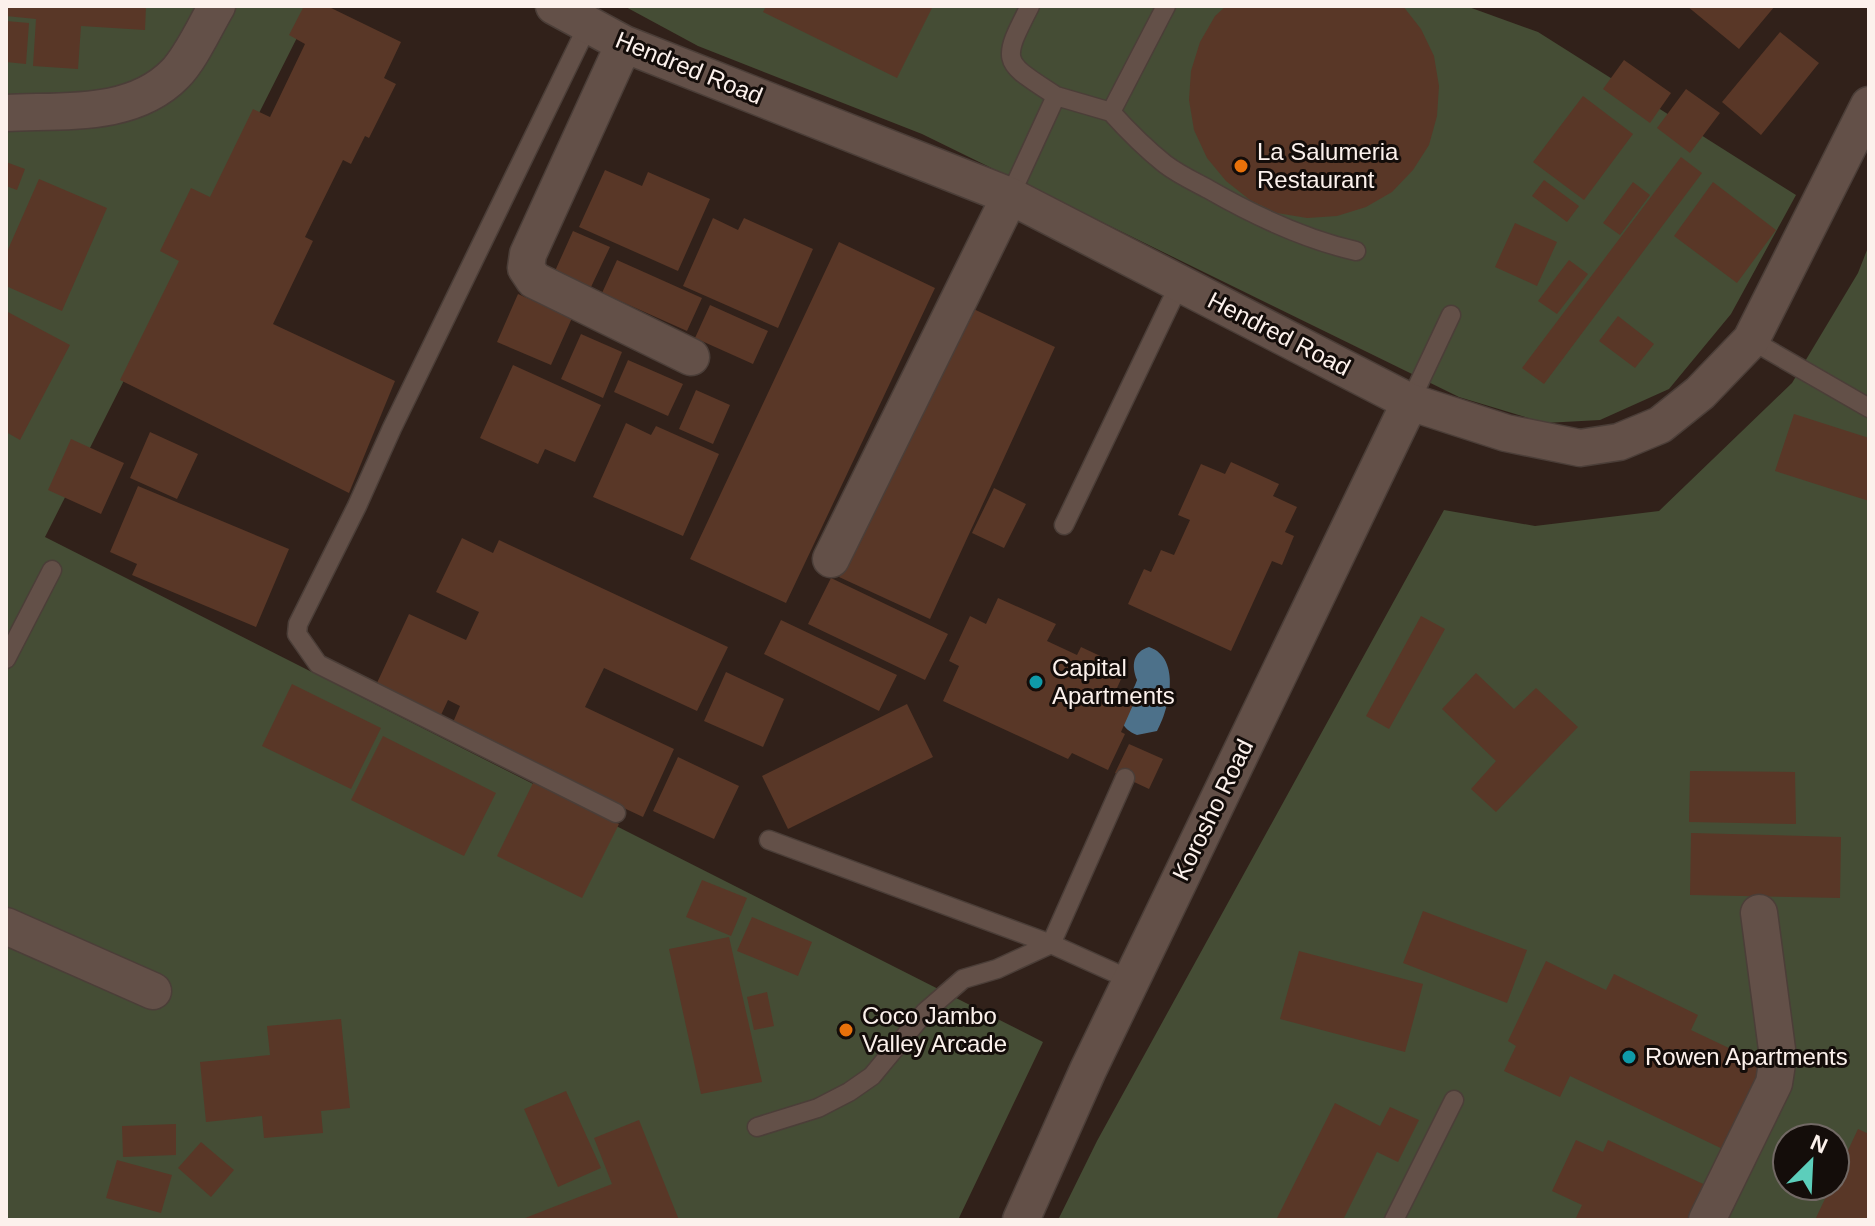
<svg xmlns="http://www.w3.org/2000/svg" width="1875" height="1226" font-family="Arial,sans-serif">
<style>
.green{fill:#454d35;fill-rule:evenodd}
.water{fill:#4d718a}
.building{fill:#593727}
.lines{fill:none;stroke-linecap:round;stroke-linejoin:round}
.lane-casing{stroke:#4b3e38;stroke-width:21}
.street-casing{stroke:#4b3e38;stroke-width:39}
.lane{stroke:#635048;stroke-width:18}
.street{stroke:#635048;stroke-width:36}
.food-dot{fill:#e8710a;stroke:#140d0a;stroke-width:3}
.culture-dot{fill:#0f9aa8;stroke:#140d0a;stroke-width:3}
.labels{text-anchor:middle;stroke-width:6;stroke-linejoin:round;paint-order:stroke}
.street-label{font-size:24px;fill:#fcf1ec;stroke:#140d0a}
.poi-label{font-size:24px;fill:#fcf1ec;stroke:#140d0a;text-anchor:start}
</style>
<rect width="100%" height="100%" fill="#31211a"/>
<path class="green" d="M6,6H313L45,537L1043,1042L958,1220H6Z
M624,6H1466L1538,32L1796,195L1731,314L1669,389L1600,420L1545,423L1459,397L922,134L698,46Z
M1869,245V1220H1058L1097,1141L1444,510L1535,526L1659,511L1792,383L1858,273ZM1787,1138H1835V1186H1787Z"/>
<path class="water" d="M1149,647C1182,658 1169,710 1157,731L1137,735C1106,722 1131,699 1137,680C1131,665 1133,652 1149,647Z"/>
<path class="building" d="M6,6H146L145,30L81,26L78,69L33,66L36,19L6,16Z
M304,6H327L401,42L384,78L396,84L369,138L365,136L351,164L343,160L305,237L313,241L273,324L395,381L349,493L120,380L179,261L160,251L191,188L210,197L253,109L270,117L305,44L289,35Z
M766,6H933L897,78L763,12Z
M1226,6H1403L1421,29L1434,56L1439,86L1437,116L1429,145L1413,170L1392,192L1366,207L1337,216L1307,218L1277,213L1250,200L1226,181L1207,158L1194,130L1189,100L1191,71L1200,42L1215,16Z
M1687,6H1775L1739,49Z
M6,21L29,23L26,64L6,62Z
M1780,32L1819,63L1761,135L1722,102Z
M1624,60L1671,93L1650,123L1603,89Z
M1686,89L1720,113L1690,153L1657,128Z
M1583,96L1633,134L1584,200L1533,162Z
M1681,157L1702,173L1544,384L1522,368Z
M6,162L25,169L17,190L6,186Z
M605,170L642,186L648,172L710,199L678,271L579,227Z
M39,179L107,208L62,311L6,286V254Z
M1544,180L1579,206L1567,222L1532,196Z
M1633,182L1650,195L1620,235L1603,223Z
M1713,182L1776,230L1737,283L1674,236Z
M713,218L738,230L744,218L813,249L778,328L683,286Z
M1515,223L1557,242L1537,286L1495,267Z
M573,231L610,247L591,287L555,271Z
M839,242L935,288L786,603L690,559Z
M617,260L702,298L687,331L602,293Z
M1569,260L1588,274L1557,314L1538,301Z
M518,294L572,318L551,365L497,342Z
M710,305L768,331L753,364L695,338Z
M965,305L1055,347L930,619L839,577Z
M6,311L70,345L20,440L6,432Z
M1618,316L1654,344L1635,368L1599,341Z
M581,334L622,352L603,398L561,379Z
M628,360L683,384L668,416L614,392Z
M513,365L601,405L575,462L545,449L538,464L480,438Z
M696,390L730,405L713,444L679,429Z
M1794,414L1869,438V501L1775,471Z
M626,423L651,435L656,426L719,454L683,536L593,497Z
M150,432L198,454L177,499L130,478Z
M71,439L124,463L101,514L48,490Z
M1231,462L1279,484L1273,496L1297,507L1285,532L1294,536L1282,565L1272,561L1231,651L1128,604L1144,569L1151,572L1161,550L1174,555L1190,520L1178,515L1201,464L1225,474Z
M138,486L289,549L256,627L132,575L137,564L110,552Z
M994,488L1026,504L1004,548L972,533Z
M462,538L493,553L499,540L728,647L697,711L604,668L585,707L674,749L643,817L451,727L460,706L448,700L441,715L376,685L409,614L466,640L479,612L436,592Z
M831,578L948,634L925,680L808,624Z
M998,598L1056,624L1047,641L1077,655L1081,647L1126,668L1113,697L1133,705L1121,732L1125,734L1108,770L1072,753L1068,759L943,701L959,666L949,661L970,616L986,624Z
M1421,616L1445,629L1389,729L1366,716Z
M781,620L897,675L879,711L764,654Z
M726,672L784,699L763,747L704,721Z
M1476,673L1514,709L1536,688L1578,727L1496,812L1471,789L1496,761L1442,709Z
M292,684L381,728L351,789L262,746Z
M907,704L933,757L788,829L762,776Z
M383,736L496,793L464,856L351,800Z
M1129,744L1163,759L1149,789L1115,773Z
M678,757L739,786L714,839L653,811Z
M1690,771L1795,772L1796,824L1689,822Z
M534,781L619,824L582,898L497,856Z
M1691,833L1841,837L1840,898L1690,895Z
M702,880L747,898L731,936L686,917Z
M1423,911L1527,950L1507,1003L1403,963Z
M752,917L812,942L798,976L737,951Z
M729,937L762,1082L701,1094L669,949Z
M1299,951L1423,984L1405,1052L1280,1019Z
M1546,961L1606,990L1614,974L1698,1015L1691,1030L1771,1068L1731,1153L1570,1076L1560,1097L1504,1071L1516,1046L1508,1041Z
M767,992L774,1026L754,1030L747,997Z
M341,1019L350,1108L321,1111L323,1133L264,1138L262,1116L206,1122L200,1062L270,1055L267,1026Z
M566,1091L601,1168L558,1187L524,1109Z
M1335,1103L1380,1126L1390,1107L1419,1120L1398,1162L1377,1152L1343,1220H1276Z
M639,1120L679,1220H520L612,1184L594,1138Z
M176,1124V1155L123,1157L122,1126Z
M1858,1129L1869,1134V1220H1815L1831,1186H1835V1178Z
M1576,1140L1603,1152L1608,1140L1712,1188L1698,1220H1575L1582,1205L1552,1191Z
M201,1142L234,1170L211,1197L178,1168Z
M117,1160L172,1175L161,1213L106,1198Z"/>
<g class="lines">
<defs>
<path id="lane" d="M1030,6C1000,64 1003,61 1056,96
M588,25L392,428L357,506L298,624L297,634L318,664L616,813
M1111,112C1128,131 1145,148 1165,164C1178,174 1193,181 1208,189C1255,216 1303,239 1356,251
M1010,196L1056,96L1111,112L1166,6
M1751,340L1869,408
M1410,402L1451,315
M1064,525L1180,283
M6,659L52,570
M769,840L1051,944L1131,980
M757,1127L818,1108L849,1092L872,1076L925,1012L963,979L997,969L1051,944L1125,778
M1394,1220L1454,1100"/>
<path id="street" d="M554,6L624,44L1010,196L1410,402L1506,433L1580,448L1619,442L1660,425L1700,393L1751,340L1869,105
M624,44L528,254L526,268L534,280L691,357
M6,113C63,110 132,118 175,74C191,58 205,26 217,6
M831,559L1010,196
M6,926L153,991
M1021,1220L1088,1070L1410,402
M1707,1220L1774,1083L1778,1057L1759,913"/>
</defs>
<use href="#lane" class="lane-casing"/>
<use href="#street" class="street-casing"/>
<use href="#lane" class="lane"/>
<use href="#street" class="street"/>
</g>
<g class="food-dot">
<circle cx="1241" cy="166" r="8"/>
<circle cx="846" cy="1030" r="8"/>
</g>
<g class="culture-dot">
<circle cx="1036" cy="682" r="8"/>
<circle cx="1629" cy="1057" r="8"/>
</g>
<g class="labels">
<g class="street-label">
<text transform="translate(689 68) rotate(22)" y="8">Hendred Road</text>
<text transform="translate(1279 334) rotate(27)" y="8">Hendred Road</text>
<text transform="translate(1213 810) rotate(-64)" y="8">Korosho Road</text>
</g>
<g class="poi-label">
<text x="1257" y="160">La Salumeria<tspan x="1257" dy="28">Restaurant</tspan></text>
<text x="1052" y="676">Capital<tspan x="1052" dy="28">Apartments</tspan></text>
<text x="862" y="1024">Coco Jambo<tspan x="862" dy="28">Valley Arcade</tspan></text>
<text x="1645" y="1065">Rowen Apartments</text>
</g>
</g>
<rect width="1875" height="1226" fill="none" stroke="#fcf1ec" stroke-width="16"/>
<g transform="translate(1811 1162) rotate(24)"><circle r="38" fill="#140d0a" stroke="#716864" stroke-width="2"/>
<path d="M0-6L14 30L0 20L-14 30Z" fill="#5ccebb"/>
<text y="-12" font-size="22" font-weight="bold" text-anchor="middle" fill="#fcf1ec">N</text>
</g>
</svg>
